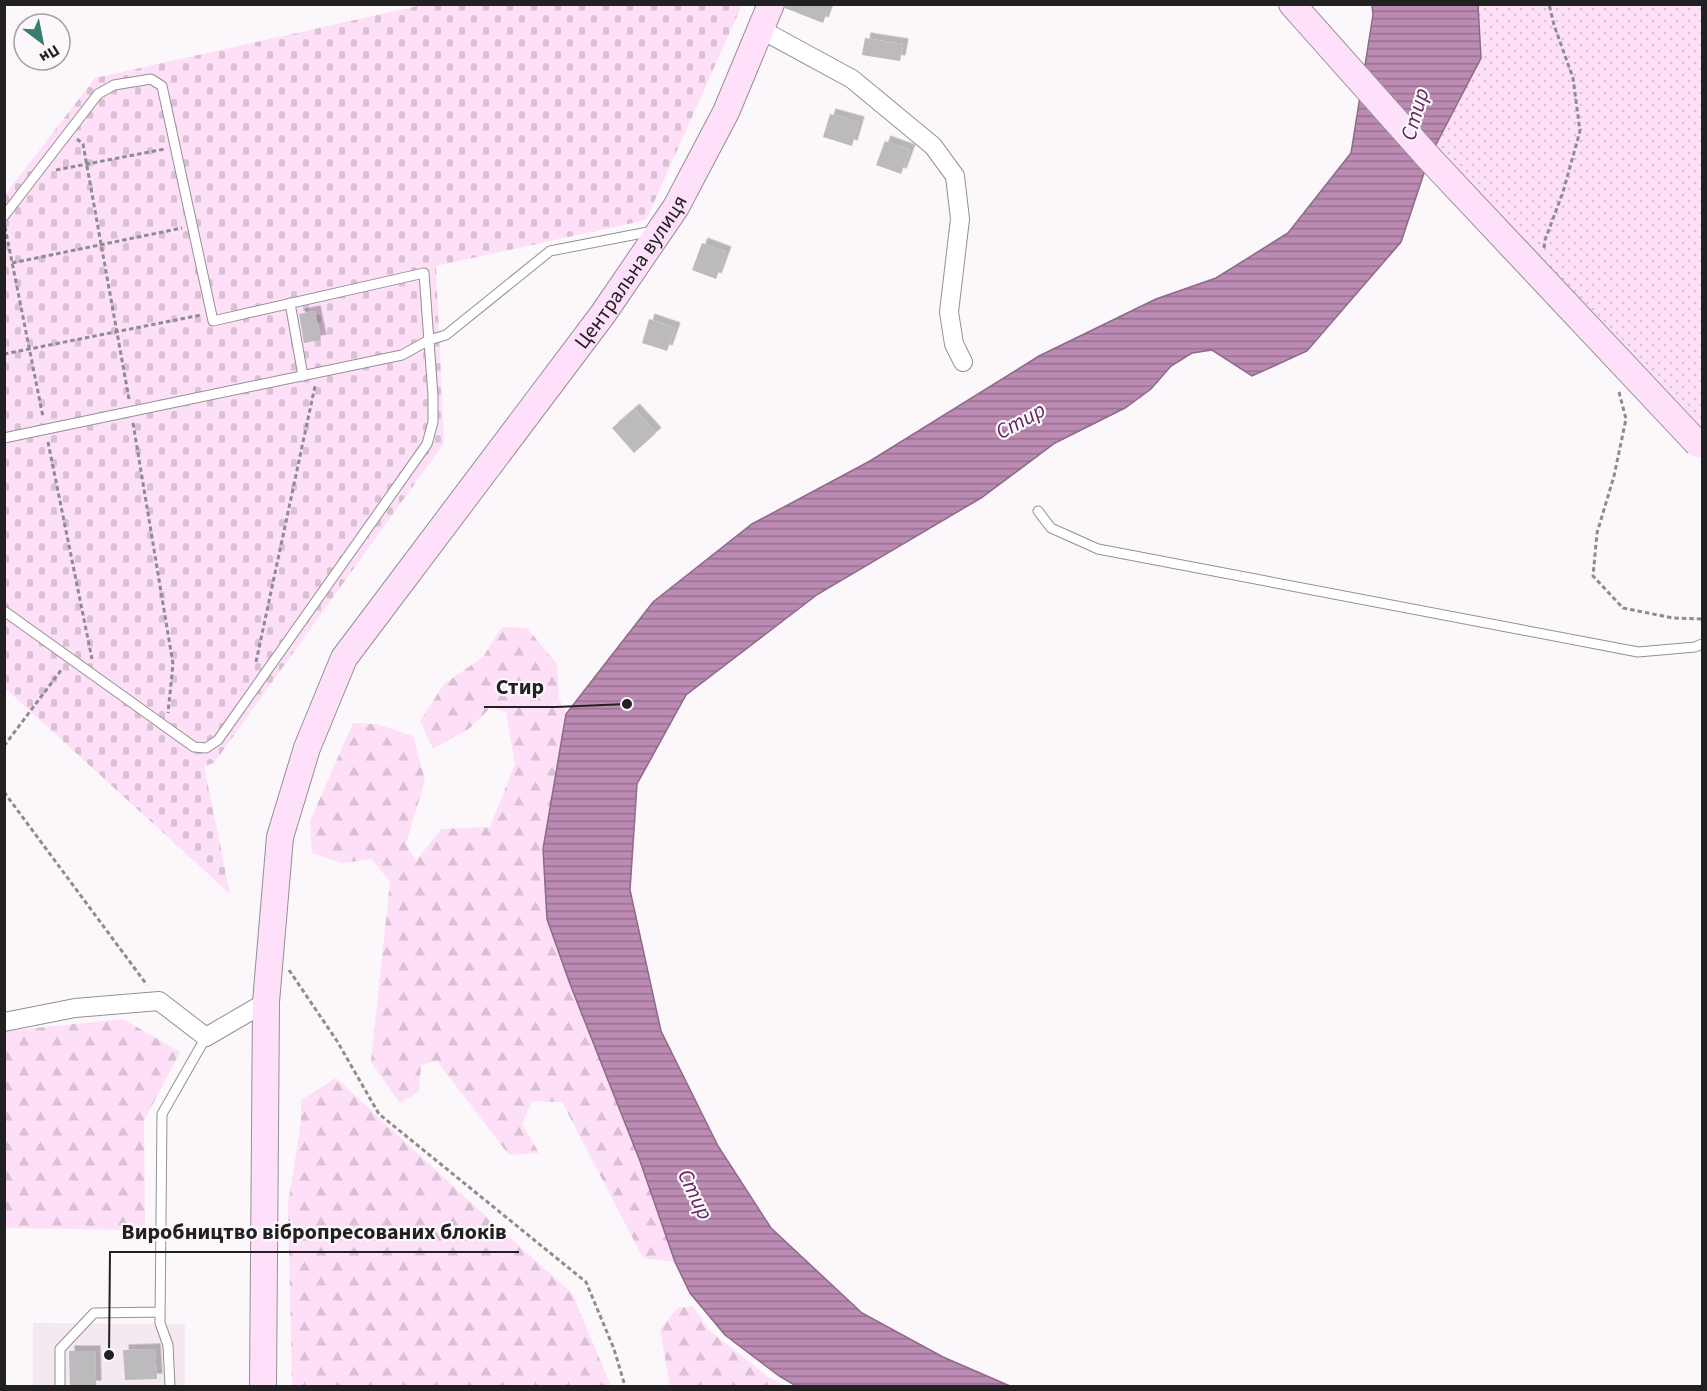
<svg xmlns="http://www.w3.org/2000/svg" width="1707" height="1391" font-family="'Source Sans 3',sans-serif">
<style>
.built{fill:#f4e9f1}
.grass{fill:url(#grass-dots)}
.forest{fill:url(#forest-firs)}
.cemetery{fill:url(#cemetery-stones)}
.water{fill:url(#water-rules);stroke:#8d6b88;stroke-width:1.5}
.building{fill:#bdbabd;filter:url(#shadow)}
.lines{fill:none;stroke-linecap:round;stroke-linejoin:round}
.lane-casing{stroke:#949093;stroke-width:11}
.street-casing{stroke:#949093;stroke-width:20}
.secondary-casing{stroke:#949093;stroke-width:28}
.path{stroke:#8e8c8e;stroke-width:3;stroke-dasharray:4.5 3;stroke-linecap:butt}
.lane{stroke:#fff;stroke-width:9}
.street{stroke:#fff;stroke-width:18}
.secondary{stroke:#ffe0fa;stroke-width:26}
.secondary-bridge-casing{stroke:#949093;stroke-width:28;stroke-linecap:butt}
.secondary-bridge{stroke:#ffe0fa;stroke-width:26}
.labels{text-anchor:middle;stroke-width:4.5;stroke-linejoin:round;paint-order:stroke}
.street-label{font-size:21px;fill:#222122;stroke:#fbf7fa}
.water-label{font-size:22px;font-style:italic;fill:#62285b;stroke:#fbf7fa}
.leader{fill:none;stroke:#222122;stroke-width:2}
.callout-dot{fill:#222122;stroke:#fbf7fa;stroke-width:2}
.callout-label{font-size:22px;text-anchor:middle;font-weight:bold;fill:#222122;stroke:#fbf7fa;stroke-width:4.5;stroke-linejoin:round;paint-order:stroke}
</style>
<defs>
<pattern id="grass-dots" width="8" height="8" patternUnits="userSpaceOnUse" patternTransform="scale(1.5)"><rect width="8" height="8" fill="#fde0f7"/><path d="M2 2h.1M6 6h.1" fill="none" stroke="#d9c0d3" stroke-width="1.8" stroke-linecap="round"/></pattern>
<pattern id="forest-firs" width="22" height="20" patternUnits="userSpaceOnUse" patternTransform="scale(1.5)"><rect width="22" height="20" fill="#fde0f7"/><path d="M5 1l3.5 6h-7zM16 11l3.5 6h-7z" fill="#d9c0d3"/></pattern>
<pattern id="cemetery-stones" width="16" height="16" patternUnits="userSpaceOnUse" patternTransform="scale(1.5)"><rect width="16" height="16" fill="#fde0f7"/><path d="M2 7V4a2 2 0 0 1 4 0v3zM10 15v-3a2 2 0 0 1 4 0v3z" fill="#d9c0d3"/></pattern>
<pattern id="water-rules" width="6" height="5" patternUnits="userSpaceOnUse" patternTransform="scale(1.5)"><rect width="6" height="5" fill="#bb8bb3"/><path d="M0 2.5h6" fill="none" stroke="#987191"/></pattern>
<filter id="shadow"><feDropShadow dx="5.5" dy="-5.5" stdDeviation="0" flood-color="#0004"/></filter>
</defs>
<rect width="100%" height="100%" fill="#fbf7fa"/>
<path class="built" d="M33,1323L185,1324V1386H33Z"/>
<path class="grass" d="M1478,5H1702V449L1429,158L1481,58Z"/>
<path class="forest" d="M502,627L527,628L557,664L559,698L566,714L543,849L570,984L640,1161L675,1262L643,1258L562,1102L532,1101L522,1124L539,1153L509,1155L437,1061L421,1065L419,1092L400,1103L371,1062L390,882L372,859L342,863L312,853L310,821L353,723L377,724L413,736L425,780L406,844L416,861L441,829L490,827L515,764L506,712L491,707L470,728L433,749L420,721L444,684L483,657Z
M123,1019L180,1052L144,1121L145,1230L5,1228V1031Z
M336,1078L479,1210L572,1293L611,1386H292L288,1204L301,1122V1100Z
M693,1306L709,1330L767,1376L785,1386H670L660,1329L678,1308Z"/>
<path class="cemetery" d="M422,5H742L646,220L436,266L444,443L214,763L204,766L230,894L5,688L4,196L95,78Z"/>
<path class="water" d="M1372,5H1478L1481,58L1429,158L1401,242L1307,351L1252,376L1212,350L1192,353L1171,366L1151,389L1125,408L1055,443L981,498L818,594L686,695L637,784L630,890L661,1031L718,1146L771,1228L862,1313L943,1357L1010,1386H796L779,1376L725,1335L690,1293L675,1262L640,1161L570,984L547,919L543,849L566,714L653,602L752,524L870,461L1039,356L1156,299L1216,278L1288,233L1351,153L1373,15Z"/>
<path class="building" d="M786,4H830L823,23L785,8Z
M865,38L903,44L900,61L862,55Z
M830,114L859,122L852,146L823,137Z
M885,141L910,150L901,174L876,165Z
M702,243L726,252L716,279L692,270Z
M315,311L321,340L304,343L299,314Z
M649,319L675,328L667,351L642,343Z
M634,409L656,433L634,453L612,428Z
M155,1349L157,1379L125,1380L123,1350Z
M69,1351H95L96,1386H70Z"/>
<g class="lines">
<defs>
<path id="lane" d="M4,216L98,94L114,85L151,79L162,86L213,321L424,273L433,396V422L427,444L218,740L206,748L194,747L4,611
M290,303L303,376
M4,438L402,355L429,340L446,335L550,251L653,231
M1038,511L1051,528L1098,549L1638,652L1695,647L1702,644
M60,1386V1349L94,1313L160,1312
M170,1386L168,1345L160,1323L162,1114L206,1037"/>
<path id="street" d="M760,29L852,79L933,146L955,176L960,219L949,312L954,344L963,362
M4,1022L75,1008L159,1001L206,1037L266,1002"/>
<g id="secondary">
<path d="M1292,4L1429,158"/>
<path id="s1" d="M263,1386L266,1002L280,837L307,748L344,658L603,314L676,207L726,112L771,4"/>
</g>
</defs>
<use href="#lane" class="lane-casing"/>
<use href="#street" class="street-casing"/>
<use href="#secondary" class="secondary-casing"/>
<path class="path" d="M77,139L83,144L129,399
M56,170L165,149
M5,227L43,417
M1544,248L1545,240L1563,192L1580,131L1573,78L1554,25L1549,4
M12,263L182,228
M4,354L201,315
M1619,392L1626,419L1614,476L1597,533L1593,576L1623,608L1673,618L1702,619
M133,423L173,664L168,713
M48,442L92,659
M256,662L315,386
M4,746L62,669
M4,792L147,985
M289,970L337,1041L379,1114L586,1282L614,1349L625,1386"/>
<use href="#lane" class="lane"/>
<use href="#street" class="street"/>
<use href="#secondary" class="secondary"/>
<defs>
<path id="secondary-bridge" d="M1429,158L1698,444"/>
</defs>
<use href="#secondary-bridge" class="secondary-bridge-casing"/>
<use href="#secondary-bridge" class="secondary-bridge"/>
</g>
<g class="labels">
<g class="street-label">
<text dy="7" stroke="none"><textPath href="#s1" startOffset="1221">Центральна вулиця</textPath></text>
</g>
<g class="water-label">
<text transform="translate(1414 114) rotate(-74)" y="8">Стир</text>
<text transform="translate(1020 420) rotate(-29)" y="8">Стир</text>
<text transform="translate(696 1194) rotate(64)" y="8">Стир</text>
</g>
</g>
<path class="leader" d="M627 704L556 707H484M109 1355L110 1252H519"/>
<g class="callout-dot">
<circle cx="627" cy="704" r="6"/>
<circle cx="109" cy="1355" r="6"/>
</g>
<g class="callout-label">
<text x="520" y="694">Стир</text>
<text x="314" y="1239">Виробництво вібропресованих блоків</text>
</g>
<rect width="1707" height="1391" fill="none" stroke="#222122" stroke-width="12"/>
<g transform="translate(42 42) rotate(148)"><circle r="28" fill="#fbf7fa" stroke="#a4a1a4" stroke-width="1.5"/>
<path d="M0-4.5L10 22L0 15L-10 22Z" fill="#387d73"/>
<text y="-9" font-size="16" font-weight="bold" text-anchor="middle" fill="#222122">Пн</text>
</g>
</svg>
